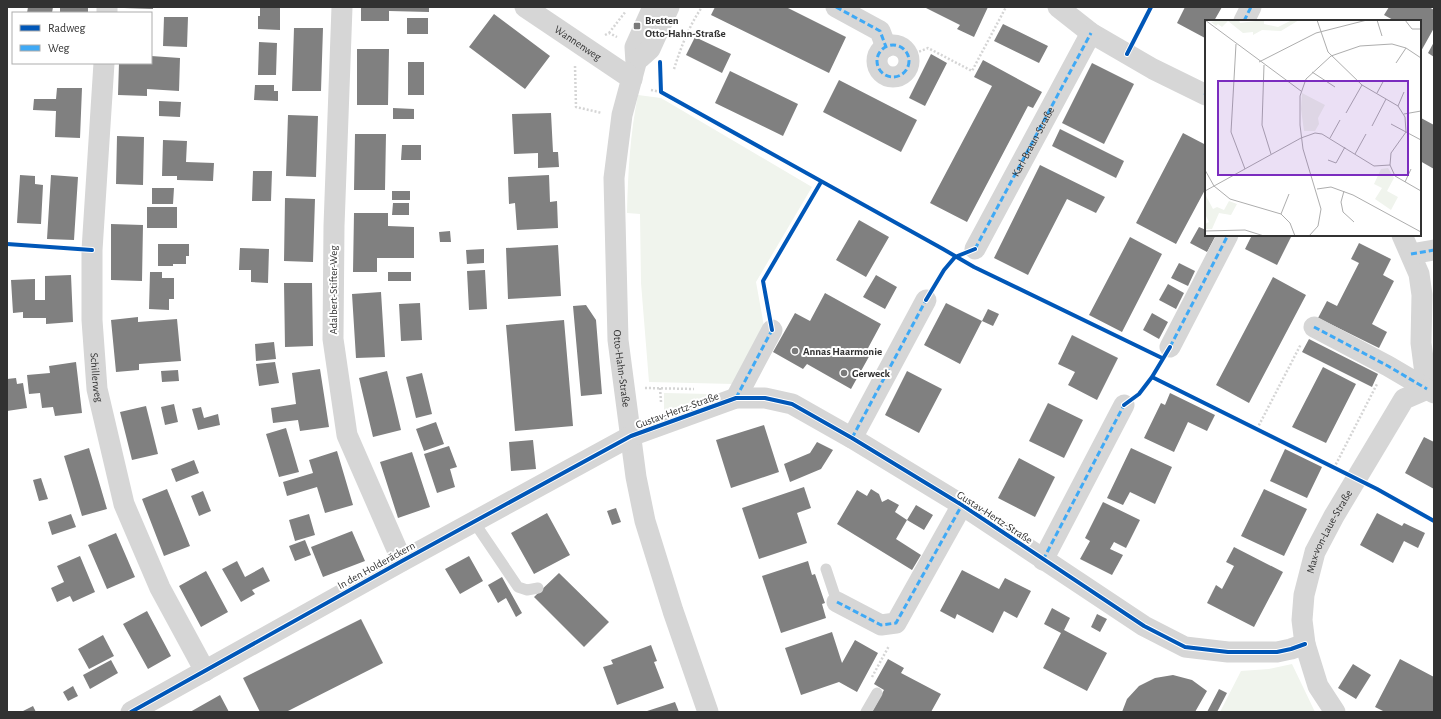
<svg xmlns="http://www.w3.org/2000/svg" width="1441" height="719" font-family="'Alegreya Sans',sans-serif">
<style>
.green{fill:#f0f4ed}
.building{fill:#808080}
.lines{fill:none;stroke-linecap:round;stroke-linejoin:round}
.path{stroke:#d5d5d5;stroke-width:2.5;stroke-dasharray:2 2;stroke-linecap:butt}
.lane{stroke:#d6d6d6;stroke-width:11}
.street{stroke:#d6d6d6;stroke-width:21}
.quiet{stroke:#3fa9f5;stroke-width:3;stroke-dasharray:6 3;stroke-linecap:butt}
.cycleway-casing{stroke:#fff;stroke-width:6}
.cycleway{stroke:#0057b8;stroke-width:4}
.poi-dot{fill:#7a7a7a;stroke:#fff;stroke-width:1.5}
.labels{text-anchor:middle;stroke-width:4;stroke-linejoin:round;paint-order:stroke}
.poi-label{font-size:11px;font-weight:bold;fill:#323232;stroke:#fff;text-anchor:start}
.street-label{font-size:11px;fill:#323232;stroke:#fff}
.inset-road{fill:none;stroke:#adadad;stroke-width:1}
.view{fill:#7b2cbf;fill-opacity:0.15;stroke:#7b2cbf;stroke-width:2}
.inset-edge{fill:none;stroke:#323232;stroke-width:2}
</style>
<rect width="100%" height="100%" fill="#fff"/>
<path class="green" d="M638,95L661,98L812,187L756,282L764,326L734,384L649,382L641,283L640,214L627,213C628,173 630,134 638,95Z
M664,393L711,394L664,414Z
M1292,664L1315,712H1220L1241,671L1269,669Z"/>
<path class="building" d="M28,7H53L52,13H27Z
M60,7H88V13H60Z
M124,7H153V9L124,8Z
M260,7H280V30L258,29V16H260Z
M361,7H429V12L389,11V21H361Z
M715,7H786L846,37L829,73L711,15Z
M924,7H988L974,37L957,29L960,25Z
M1185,7H1222L1214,21H1206L1205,38L1177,23Z
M1389,7H1429L1434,10V28L1420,53V21H1395L1384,15Z
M494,14L550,56L525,89L469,47Z
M164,17H188L187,47L163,46Z
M407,18H428V34H407Z
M1003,24L1048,46L1039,63L994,41Z
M294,28H323L321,91H292Z
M695,37L731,54L722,73L686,55Z
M259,42L277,43L276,75H258Z
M1434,42V57L1428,53Z
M357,49H389L388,105H357Z
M931,54L947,63L925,106L909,98Z
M151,56L180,58L179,91L147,89V96L118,95L119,63H151Z
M983,60L1042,92L1033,108L1028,106L967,222L930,203L992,86L974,77Z
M408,62H424V95H408Z
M1092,63L1134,84L1104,144L1062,123Z
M730,71L798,104L783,136L715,103Z
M839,80L917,120L901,152L823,112Z
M255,85H274V91H278V101L254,100Z
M57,88H82L80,138L55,137L56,111L33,110L34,99H56Z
M159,101L181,102L180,117L159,116Z
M393,108L414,109V119H393Z
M551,113L553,152H558L559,167L538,168V153L514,154L512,114Z
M288,115L318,116L316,177L286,176Z
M1421,118L1434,125V169L1420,161V120Z
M1060,129L1124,161L1116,178L1052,146Z
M1183,133L1206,145V188L1176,244L1136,223Z
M355,134H386L385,190H354Z
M117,136L144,137L143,185L116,184Z
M163,140L187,141L186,162L214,163L213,181L177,180V176H162Z
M402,145H421V160H401Z
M1040,165L1105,197L1096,213L1067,199L1028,275L994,258Z
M253,171H272L271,201H252Z
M20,175L35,176V184L43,185L41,224L17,223Z
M51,175L78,177L74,240L47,239Z
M549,175L550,202L557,201L558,228L517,230L515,203L509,204L508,177Z
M152,188H174L173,204H152Z
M392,191H410V200H392Z
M285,198L315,199L313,262L284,261Z
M393,203H409V215H392Z
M147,207H177V228H147Z
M354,213H388V226L414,227V258H377V272H353Z
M859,220L889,237L866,277L836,260Z
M111,224L143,225L142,281L111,280Z
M1199,227L1206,230V235H1216L1207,252L1190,243Z
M450,231L451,242H440L439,232Z
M1252,235H1292L1277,265L1245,249Z
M1130,237L1162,254L1122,332L1089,315Z
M1359,243L1391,259L1383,275L1394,281L1372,324L1387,332L1379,348L1318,318L1327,301L1337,306L1359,263L1351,259Z
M158,244H189V256H186V264H173V266H158Z
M558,245L561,296L508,299L506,248Z
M240,248L269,249L268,283L251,282V270H239Z
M484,249V263L467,264L466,250Z
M1179,263L1195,271L1188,286L1171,278Z
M485,270L487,309L469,310L467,271Z
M150,272H162V278H174V299H169V310L149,309Z
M388,272H411V281H388Z
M71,275L73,322L46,324V318H23V312L13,313L11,280L35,279V300H45V276Z
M876,275L897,287L885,309L863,297Z
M1273,277L1306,295L1249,403L1216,385Z
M284,283H312L313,346L285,347Z
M1168,284L1184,293L1176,309L1159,300Z
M381,292L385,357L356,358L352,294Z
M825,293L881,324L867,350L871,353L851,389L807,364L803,369L773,352L795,313L810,321Z
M420,303L422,340L401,341L399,304Z
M946,303L982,321L960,364L924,345Z
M586,305L596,320L602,394L581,396L573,306Z
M988,309L999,314L993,326L982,321Z
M1152,313L1168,322L1159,339L1143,330Z
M138,317V322L177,319L181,361L139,364V370L116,372L111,320Z
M564,320L573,426L515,431L506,325Z
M1072,335L1118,358L1097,400L1068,385L1075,372L1058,364Z
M1309,339L1378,374L1372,387L1302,352Z
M274,342L276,359L256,361L255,344Z
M76,362L82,413L55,416L53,407L42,408L40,393L29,394L27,375L50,373L49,366Z
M275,362L279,383L259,386L256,364Z
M1323,367L1356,384L1326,443L1292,427Z
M320,369L329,427L300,431L298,420L273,423L271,408L296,404L292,373Z
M178,370L179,381L162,382L161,371Z
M387,371L401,430L373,437L359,378Z
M907,371L942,389L919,433L885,415Z
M422,373L432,414L416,418L406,377Z
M16,378L17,384L23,383L27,408L7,411V379Z
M1170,393L1215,415L1207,431L1188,422L1174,452L1144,438L1161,403L1165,405Z
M1048,403L1083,420L1064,458L1029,441Z
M174,404L178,422L165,425L161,407Z
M146,406L158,454L132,460L120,412Z
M201,407L204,418L218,414L220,425L198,430L192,409Z
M436,422L444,444L424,451L416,429Z
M764,425L779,472L731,488L716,440Z
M286,428L299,472L279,477L266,434Z
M1424,437L1434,442V489L1405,473Z
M533,440L536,469L511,471L509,442Z
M817,442L833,450L821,469L790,482L784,464L810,453Z
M449,446L457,467L450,469L455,487L437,493L424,454Z
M89,448L107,509L82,516L64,456Z
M1131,448L1172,467L1155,504L1130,492L1123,505L1107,498Z
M1285,449L1322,467L1307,498L1270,481Z
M337,451L353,505L325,513L317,487L287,496L283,482L313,473L309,460Z
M412,452L430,507L398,518L380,462Z
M1019,458L1055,477L1035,517L998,498Z
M194,460L199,473L176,482L171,469Z
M41,478L48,499L39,501L33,480Z
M804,487L811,508L797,513L807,543L759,559L742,508Z
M167,489L190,546L164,556L142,499Z
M871,489L879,494L882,502L888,499L899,505L895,512L907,520L896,539L921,555L912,570L837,524L857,490L867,496Z
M1264,489L1307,509L1284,556L1241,536Z
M203,491L211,511L199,516L191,496Z
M1103,502L1140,520L1126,548L1114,542L1110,549L1123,555L1112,575L1080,559L1090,541L1085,538Z
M916,505L933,515L924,530L907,520Z
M616,508L621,522L612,525L607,511Z
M547,513L570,555L534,574L511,533Z
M1377,513L1402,526L1404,523L1425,533L1418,548L1404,541L1393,563L1360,545Z
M71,514L76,527L52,535L48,522Z
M309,514L315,535L295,541L289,520Z
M352,531L365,561L323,577L311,547Z
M116,533L135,577L107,589L88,545Z
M305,540L311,555L295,561L289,546Z
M1234,547L1283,572L1254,627L1207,603L1216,585L1222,589L1234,566L1226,562Z
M80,556L95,592L73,602L70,596L57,602L51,588L64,582L57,566Z
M469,556L483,581L460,594L445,569Z
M237,561L245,577L263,567L270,581L252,590L255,594L241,602L222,569Z
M808,561L812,575L815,574L825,603L822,604L826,618L781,633L762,576Z
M962,570L999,589L1005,578L1031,591L1017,618L1004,611L993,633L957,614L955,619L940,611Z
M206,571L228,612L201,627L179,586Z
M559,573L609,622L584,647L534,597Z
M502,577L522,613L516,617L506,598L498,603L488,585Z
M1052,608L1070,618L1064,630L1107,653L1087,691L1043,668L1061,633L1044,624Z
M147,611L171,656L148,669L123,624Z
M1097,614L1107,619L1100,632L1091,627Z
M361,619L383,663L286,712H260L243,678Z
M832,632L842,663L855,640L878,653L857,692L839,682L801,695L785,648Z
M103,635L114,656L89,669L78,649Z
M651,645L657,661L654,662L664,688L617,705L603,667L613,664L611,660Z
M888,659L904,668L901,673L941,694L931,712H872L884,690L874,684Z
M1400,659L1434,677L1433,712H1385L1375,707Z
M111,660L118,673L90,689L83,675Z
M1353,664L1371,675L1356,699L1338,688Z
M1173,675L1192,680L1207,691L1195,712L1180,711L1122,712L1127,699L1139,686L1155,678Z
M73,686L78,696L68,701L63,692Z
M1219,689L1227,693L1217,712H1207Z
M220,695L229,712H190Z
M675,702L679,712H644Z
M33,706L36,712H21Z"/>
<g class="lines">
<path class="path" d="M609,33L626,11
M605,35L609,33L617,37
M908,56L928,48L972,71L1006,7
M575,66L576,107L602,113
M674,69C681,47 689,26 702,7
M651,90L661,92
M645,388L694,389
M660,388L661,402
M1257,429L1301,344
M1334,468L1377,384
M872,677L889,646"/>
<path class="lane" d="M474,522L518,587L527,590L538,588
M826,569L837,602
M866,712L877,693"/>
<g class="street">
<path d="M342,7L334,226L333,339L347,435L402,561"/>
<path id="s1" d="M525,7L632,79"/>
<path id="s2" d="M653,7L635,47L636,63L622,115L614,178L618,340L636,477L645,521L673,611L708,712"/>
<path d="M836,7L880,31L886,47"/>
<path d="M1058,7L1091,33L1153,69L1206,95"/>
<path d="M107,13V7"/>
<path d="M1244,21L1251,7"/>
<circle cx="893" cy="61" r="16"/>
<path d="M640,58L650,49L669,7"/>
<path id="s3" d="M104,63L92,250V320L97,389L124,504L160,588L205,671"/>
<path d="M1402,235L1419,274L1422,295L1421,343L1427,389"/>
<path d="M975,249L1091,33"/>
<path d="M1411,254L1434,250"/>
<path d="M1314,327L1388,366L1434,393"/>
<path d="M1170,347L1228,235"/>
<path d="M736,398L772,330"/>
<path d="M852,438L926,300"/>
<path d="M1043,560L1124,405"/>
<path d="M837,602L881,625L896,623L962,505"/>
<path d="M131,712L402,561L631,436L736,398H765L792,404L852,438L962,505L1144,626L1185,647L1228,652H1277L1291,649L1305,644"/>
<path id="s4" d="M1335,712L1318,686L1305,644L1302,620L1304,595L1315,552L1334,516L1404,399L1427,389"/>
</g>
<g class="quiet">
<path d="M836,7L880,31L886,47"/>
<path d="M1244,21L1251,7"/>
<circle cx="893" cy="61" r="16"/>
<path d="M1205,95L1206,92"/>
<path id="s5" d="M975,249L1091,33"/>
<path d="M1411,254L1434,250"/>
<path d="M1314,327L1388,366L1427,389"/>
<path d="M1170,347L1228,235"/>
<path d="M736,398L772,330"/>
<path d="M852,438L926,300"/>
<path d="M1043,560L1124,405"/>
<path d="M837,602L881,625L896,623L962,505"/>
</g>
<defs>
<path id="cycleway" d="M1127,54L1151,7
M660,62L661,92L943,249L974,267L1162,358
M7,244L92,250
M926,300L944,270L955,257L975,249
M772,330L763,281L821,182
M1152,377L1377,489L1434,521
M1124,405L1139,394L1152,377L1170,347
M131,712L402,561L631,436L736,398H765L792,404L852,438L962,505L1144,626L1185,647L1228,652H1277L1291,649L1305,644"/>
</defs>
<use href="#cycleway" class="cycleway-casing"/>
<use href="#cycleway" class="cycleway"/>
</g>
<g class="poi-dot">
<rect x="633" y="22" width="8" height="8" rx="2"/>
<circle cx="795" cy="351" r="4"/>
<circle cx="844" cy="373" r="4"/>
</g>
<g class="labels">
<g class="poi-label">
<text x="645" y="24">Bretten<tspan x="645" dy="13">Otto-Hahn-Straße</tspan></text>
<text x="803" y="355">Annas Haarmonie</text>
<text x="852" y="377">Gerweck</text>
</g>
<g class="street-label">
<text dy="4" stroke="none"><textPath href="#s1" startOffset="64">Wannenweg</textPath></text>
<text dy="4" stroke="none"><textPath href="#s5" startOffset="122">Karl-Braun-Straße</textPath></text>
<text transform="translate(333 290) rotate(-90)" y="4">Adalbert-Stifter-Weg</text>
<text dy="4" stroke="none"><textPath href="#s2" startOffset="368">Otto-Hahn-Straße</textPath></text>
<text dy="4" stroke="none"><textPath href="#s3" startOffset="315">Schillerweg</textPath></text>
<text transform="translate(677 410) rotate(-20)" y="4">Gustav-Hertz-Straße</text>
<text transform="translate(995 517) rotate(33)" y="4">Gustav-Hertz-Straße</text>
<text dy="4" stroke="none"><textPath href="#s4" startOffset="193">Max-von-Laue-Straße</textPath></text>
<text transform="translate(376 565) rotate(-29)" y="4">In den Holderäckern</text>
</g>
</g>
<g transform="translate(1205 20)">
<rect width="216" height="216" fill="#fff"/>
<path d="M15,0H34L35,3L59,0V4L73,7L87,0H94L76,11L57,10L48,15V12L38,13L23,1L17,7L13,4L11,6L6,2ZM97,73L120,85L113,98L114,104L110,111H99L96,89ZM183,148L189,158L182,171L193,177L186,190L170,179L177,168L169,164L176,149ZM0,174L8,189L12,187L19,190L24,181L32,184L26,195L14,193L7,209H0V204L4,202L0,194Z" fill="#f0f4ed"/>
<path class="inset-road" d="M0,0L96,71M112,0L123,32L157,65L193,86L200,97L201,112M172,0L177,16M200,0L207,9H216M31,24L26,112L40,149M54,42L111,13L162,0M191,43L201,28M59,45L57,105L66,134M107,52L130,67M172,73L179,60M193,86L199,72M141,93L157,65M199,94L216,91M186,104L216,120M167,106L181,79M201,112L186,133L185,145L190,156L216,171M125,118L135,100M150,134L161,114M123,140L131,143L140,127M0,150L9,166L25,179L76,194L85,203L90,216M200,162L206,149M112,169L126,167L148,175L216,212M0,171L96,118L110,113L117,114L169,146L185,145M139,171L136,182L138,192L149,202M76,194L84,174M0,211L40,210L59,216M104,216L113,206L116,189L98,129L95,105V76L101,59L126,36L155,26L187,24L201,28L216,38"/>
<path class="view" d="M13,61H203V155H13Z"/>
<rect width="216" height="216" class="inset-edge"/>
</g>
<rect width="1441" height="719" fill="none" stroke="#323232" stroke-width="16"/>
<rect x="12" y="12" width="140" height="52" fill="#ffffff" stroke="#adadad"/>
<rect x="20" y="25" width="20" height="6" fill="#0057b8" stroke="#adadad"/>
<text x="48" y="32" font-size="12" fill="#323232">Radweg</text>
<rect x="20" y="45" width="20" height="6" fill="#3fa9f5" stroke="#adadad"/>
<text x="48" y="52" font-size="12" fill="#323232">Weg</text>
</svg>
